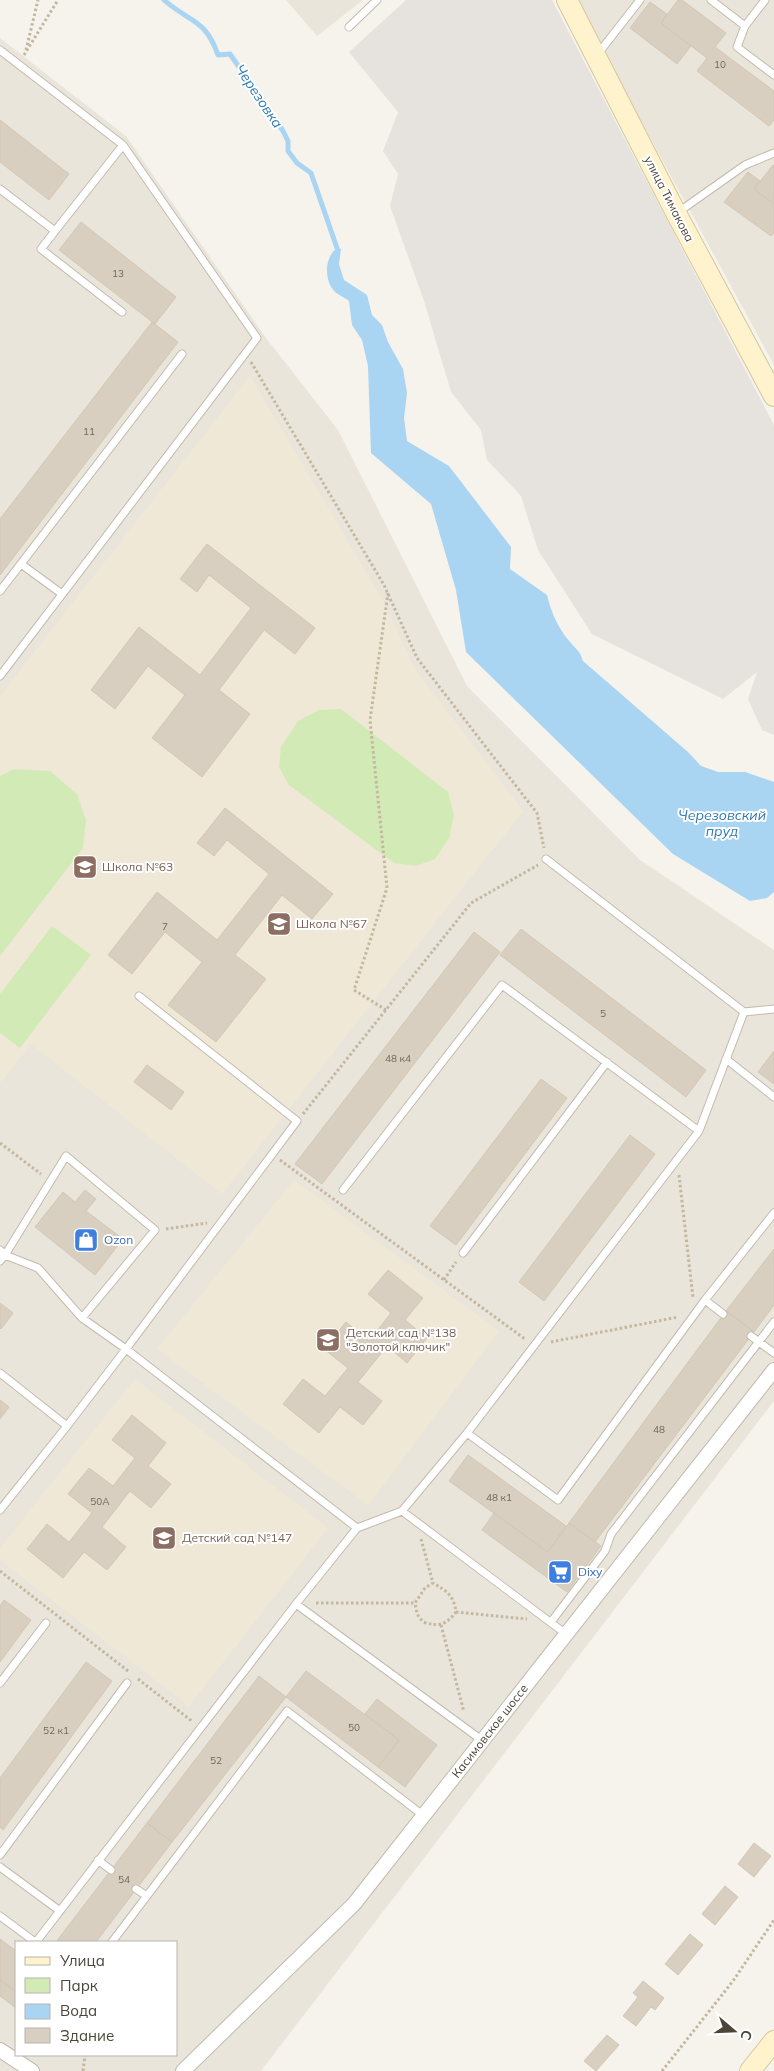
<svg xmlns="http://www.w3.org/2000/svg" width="774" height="2071" font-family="Mulish,sans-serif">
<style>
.residential{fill:#eae5da;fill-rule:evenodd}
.industrial{fill:#e6e2dd}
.education{fill:#efe8d6}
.green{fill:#d2eab5}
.water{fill:#a9d4f2}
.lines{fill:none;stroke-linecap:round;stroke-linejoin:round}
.stream{stroke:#a9d4f2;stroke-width:5}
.building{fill:#d8cfc1;stroke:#d3c7b4}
.lane-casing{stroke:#c2bbae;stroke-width:9}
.street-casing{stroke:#c2bbae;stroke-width:16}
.secondary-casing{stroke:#d6c79b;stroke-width:22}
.path{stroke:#c4b79f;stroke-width:3;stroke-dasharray:2.5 2.5;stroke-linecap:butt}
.lane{stroke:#fff;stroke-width:7}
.street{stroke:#fff;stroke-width:14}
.secondary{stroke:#fff3cd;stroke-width:20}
.labels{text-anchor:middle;stroke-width:4;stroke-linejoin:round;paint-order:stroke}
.number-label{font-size:10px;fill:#6e675b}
.street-label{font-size:12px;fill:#4b4439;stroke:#fff}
.education-label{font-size:12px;fill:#785e54;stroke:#fff;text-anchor:start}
.shop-label{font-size:12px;fill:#366cbe;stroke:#fff;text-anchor:start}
.water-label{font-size:14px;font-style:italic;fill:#2e7ab2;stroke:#fff}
</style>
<rect width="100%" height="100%" fill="#f6f3ec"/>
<path class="residential" d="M286,0H363L317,36Z
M575,0H774V365Z
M0,38L126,136L266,338L338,430L467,686L640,860L774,950V1401L261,2071H0ZM16,1942H176V2055H16Z"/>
<path class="industrial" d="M406,0H552L774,425V735L762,730L748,699L757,672L723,699L592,634L538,550L521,496L487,460L481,430L451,392L424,301L390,206L398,174L383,151L398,112L349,52Z"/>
<path class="education" d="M250,376L381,597L415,669L523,811L222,1194L31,1044L0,1083V696Z
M294,1180L499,1331L368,1505L157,1349Z
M135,1379L328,1528L189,1706L0,1560V1548Z"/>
<path class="green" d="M341,709L448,792L454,815L449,838L435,859L416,866L394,863L289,785L279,767L281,747L298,721L319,710Z
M14,769L50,771L77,794L86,820L83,848L0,956V776Z
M52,926L91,955L20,1048L0,1033V994Z"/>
<path class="water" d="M337,248L341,249L339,264L344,280L367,295L372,315L382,325L388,342L403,369L407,393L404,418L407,441L449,466L511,547L510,569L547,595C551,612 558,628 570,642C577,650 580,651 583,661L688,752L701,766L718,772H745L774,782V892L767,898L750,901L673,854L466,652L456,590L431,504L371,453L368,366L362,340L352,325L349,301C345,298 339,295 335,292C324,281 324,257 337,248Z"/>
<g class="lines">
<path class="stream" d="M164,0C190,23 205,18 218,55L230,54L283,131L288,141V151L297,163L311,173L337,248"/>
</g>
<path class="building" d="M678,0H682L726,33L715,47L774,91V120L769,126L697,71L707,58L661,23Z
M650,2L667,14L661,23L691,46L677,64L630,28Z
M0,120L69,174L49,200L0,162Z
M773,165L774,166V204L754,189Z
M748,172L760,181L754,189L774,204V233L771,236L724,202Z
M81,222L176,297L155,324L59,250Z
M152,322L178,342L0,575V519Z
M207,544L315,628L295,654L264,630L219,690L250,714L202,777L152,738L185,695L148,666L115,709L91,690L139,627L200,675L251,608L209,575L197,592L180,579Z
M225,808L333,894L312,919L282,895L235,955L266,979L216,1042L168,1005L202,962L165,932L132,974L108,955L157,892L217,940L269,874L227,840L214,856L197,843Z
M521,929L706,1070L686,1097L500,955Z
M474,932L500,952L322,1184L295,1164Z
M774,1051V1084L758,1072Z
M147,1065L184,1092L171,1110L134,1082Z
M541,1079L567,1098L456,1245L430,1226Z
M630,1135L655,1154L544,1301L519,1282Z
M85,1190L96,1199L86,1211L123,1239L95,1275L35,1227L63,1192L75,1202Z
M774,1249V1305L754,1332L726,1311Z
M388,1270L423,1298L405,1320L427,1338L407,1363L387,1346L358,1382L382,1401L363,1425L340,1407L319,1433L283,1404L303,1379L325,1396L348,1368L324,1349L346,1322L369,1341L391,1313L368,1294Z
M0,1303L13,1313L1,1329L0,1328Z
M726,1311L754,1332L595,1542L569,1523Z
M0,1400L9,1407L0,1419Z
M132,1415L166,1443L148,1466L171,1484L151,1508L130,1491L102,1527L126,1547L107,1570L84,1552L63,1578L27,1549L47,1524L69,1542L92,1513L68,1494L89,1468L113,1486L135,1458L112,1440Z
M468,1455L566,1526L548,1552L449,1481Z
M494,1513L548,1552L569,1523L601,1546L567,1592L482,1530Z
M4,1600L31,1620L0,1662V1606Z
M86,1662L112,1681L3,1830L0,1827V1778Z
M306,1671L399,1740L378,1767L286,1697Z
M259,1676L286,1697L172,1842L147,1823Z
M377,1699L437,1745L405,1787L378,1767L399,1740L365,1714Z
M147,1823L172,1842L96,1942H56Z
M754,1843L771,1856L754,1877L738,1864Z
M725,1886L738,1897L715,1925L702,1914Z
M690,1934L703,1945L678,1975L665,1964Z
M0,1939L16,1951V1992L0,1980Z
M0,1980L16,1992V2008L0,1996Z
M643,1981L664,1998L655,2010L651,2007L636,2026L623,2016L638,1997L633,1993Z
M607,2035L619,2045L596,2071L584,2061Z"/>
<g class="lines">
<defs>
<path id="lane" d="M711,0L745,26L737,47L774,75
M745,26L765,0
M349,27L377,0
M0,50L123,145L257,338L0,676
M597,55L640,0
M0,189L55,231L123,145
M677,213L745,165L774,153
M55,231L41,249L122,312
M21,564L62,594
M0,591L182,354
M546,859L744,1012L774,1009
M726,1059L774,1097
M343,1190L502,985L699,1131
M0,1250L5,1255L0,1261
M463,1253L607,1062
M705,1300L723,1314
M82,1318L38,1268L5,1255L66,1156L155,1230L82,1318L126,1349L297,1121L139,996
M751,1336L774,1353
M0,1373L67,1426L126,1349L357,1528L402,1511L566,1634
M467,1433L699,1131L744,1012
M0,1510L67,1426
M402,1511L467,1433L558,1500L705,1300L774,1213
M296,1604L357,1528
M551,1622L605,1551L611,1534L774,1322
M0,1683L46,1623
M0,1855L127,1683
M98,1860L111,1870
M0,1867L60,1911
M136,1889L147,1896
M0,1916L35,1942
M36,1942L296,1604L483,1741
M112,1942L287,1711L424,1816"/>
<path id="street" d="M0,2050L32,2071
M183,2071L354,1904L774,1370"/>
<path id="secondary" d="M567,0L676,213L774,396
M750,2071L774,2041"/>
</defs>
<use href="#lane" class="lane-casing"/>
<use href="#street" class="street-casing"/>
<use href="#secondary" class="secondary-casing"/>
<path class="path" d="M26,50L38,0
M24,55L58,0
M251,362L384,585L417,658L537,813L544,848
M386,1010L354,990L387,888L370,720L388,593
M303,1114L471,903L538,865
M0,1143L41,1174
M280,1160L525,1339
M679,1175L693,1298
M166,1229L207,1223
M444,1280L456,1262
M551,1342L678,1317
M421,1539L433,1583L425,1588L415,1603L417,1614L423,1622C439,1627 446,1625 456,1612C454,1596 447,1591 433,1583
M0,1571L128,1671
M316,1603H415
M456,1612L527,1619
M441,1625L464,1712
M138,1679L193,1722
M83,2071L85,2055
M662,2071L733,1981L774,1920"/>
<use href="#lane" class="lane"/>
<use href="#street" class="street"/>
<use href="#secondary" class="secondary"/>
</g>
<defs>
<symbol id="school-square" viewBox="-11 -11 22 22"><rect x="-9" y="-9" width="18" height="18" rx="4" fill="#8d6e63" stroke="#fff"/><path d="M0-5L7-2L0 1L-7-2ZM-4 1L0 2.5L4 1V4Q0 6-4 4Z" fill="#fff"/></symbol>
<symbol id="shop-square" viewBox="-11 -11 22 22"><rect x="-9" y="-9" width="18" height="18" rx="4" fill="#3f7fe0" stroke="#fff"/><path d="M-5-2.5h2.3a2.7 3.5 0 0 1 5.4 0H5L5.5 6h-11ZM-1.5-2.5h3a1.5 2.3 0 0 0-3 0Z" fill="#fff"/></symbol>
<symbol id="supermarket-square" viewBox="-11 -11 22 22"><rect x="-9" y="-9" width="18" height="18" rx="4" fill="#3f7fe0" stroke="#fff"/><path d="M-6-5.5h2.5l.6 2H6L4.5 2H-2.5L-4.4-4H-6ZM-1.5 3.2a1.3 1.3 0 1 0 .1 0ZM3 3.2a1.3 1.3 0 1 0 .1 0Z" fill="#fff"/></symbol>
</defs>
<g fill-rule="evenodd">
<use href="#school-square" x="71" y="853" width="28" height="28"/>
<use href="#school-square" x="265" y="910" width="28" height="28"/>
<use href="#shop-square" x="72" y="1226" width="28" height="28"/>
<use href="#school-square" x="314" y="1326" width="28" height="28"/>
<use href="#school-square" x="150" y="1524" width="28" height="28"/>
<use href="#supermarket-square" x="546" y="1558" width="28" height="28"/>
</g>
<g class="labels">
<g class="number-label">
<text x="720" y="68">10</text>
<text x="118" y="277">13</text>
<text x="89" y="435">11</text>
<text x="165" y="930">7</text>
<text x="603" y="1017">5</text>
<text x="398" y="1062">48 к4</text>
<text x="659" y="1433">48</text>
<text x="499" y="1501">48 к1</text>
<text x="100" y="1505">50А</text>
<text x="354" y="1731">50</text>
<text x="56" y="1734">52 к1</text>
<text x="216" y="1764">52</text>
<text x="124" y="1883">54</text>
</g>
<g class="street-label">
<text transform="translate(669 199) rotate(63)" y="4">улица Тимакова</text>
<text transform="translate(490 1731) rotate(-52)" y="4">Касимовское шоссе</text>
</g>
<g class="education-label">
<text x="102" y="871">Школа №63</text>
<text x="296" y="928">Школа №67</text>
<text x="346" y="1337">Детский сад №138<tspan x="346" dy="14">"Золотой ключик"</tspan></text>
<text x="182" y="1542">Детский сад №147</text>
</g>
<g class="shop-label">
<text x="104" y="1244">Ozon</text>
<text x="578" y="1576">Dixy</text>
</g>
<g class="water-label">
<text transform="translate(259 96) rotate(56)" y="5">Черезовка</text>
<text x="722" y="820">Черезовский<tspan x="722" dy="16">пруд</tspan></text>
</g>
</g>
<rect x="15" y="1941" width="162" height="115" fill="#ffffff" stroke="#b7b4b0"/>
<rect x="25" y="1957" width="25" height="8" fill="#fff3cd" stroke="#b7b4b0"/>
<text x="60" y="1966" font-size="15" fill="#4b4439">Улица</text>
<rect x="25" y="1978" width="25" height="15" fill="#d2eab5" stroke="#b7b4b0"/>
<text x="60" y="1991" font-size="15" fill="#4b4439">Парк</text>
<rect x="25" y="2004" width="25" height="15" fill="#a9d4f2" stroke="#b7b4b0"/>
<text x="60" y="2016" font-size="15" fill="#4b4439">Вода</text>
<rect x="25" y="2028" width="25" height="15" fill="#d8cfc1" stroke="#b7b4b0"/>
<text x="60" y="2041" font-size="15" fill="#4b4439">Здание</text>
<g transform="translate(734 2031) rotate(109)" stroke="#ffffff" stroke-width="4" paint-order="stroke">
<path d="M0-4L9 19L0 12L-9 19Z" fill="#4b4439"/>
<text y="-8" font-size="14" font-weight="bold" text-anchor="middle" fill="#4b4439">С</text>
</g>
</svg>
